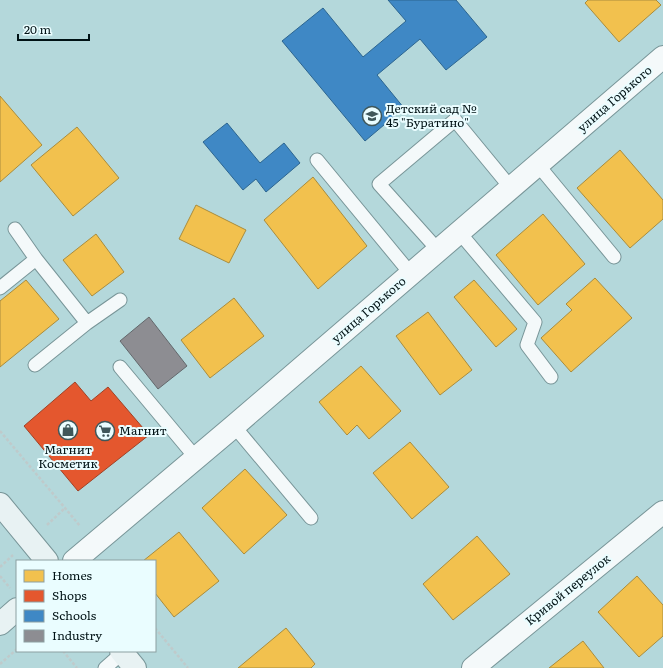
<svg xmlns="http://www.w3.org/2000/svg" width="663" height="668" font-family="Literata,serif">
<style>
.homes{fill:#f2c14e;stroke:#a98c3d}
.shops{fill:#e4572e;stroke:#a04226}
.schools{fill:#3f88c5;stroke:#2c6590}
.industry{fill:#8d8d92;stroke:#63686c}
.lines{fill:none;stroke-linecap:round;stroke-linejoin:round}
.lane-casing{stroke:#789598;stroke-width:15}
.street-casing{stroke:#789598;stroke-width:24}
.secondary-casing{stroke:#789598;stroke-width:24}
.path{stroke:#bfcacb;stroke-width:2.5;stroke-dasharray:3 2;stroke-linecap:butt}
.lane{stroke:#f4f9fa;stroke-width:13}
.street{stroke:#f4f9fa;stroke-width:22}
.secondary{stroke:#e8f2f3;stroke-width:22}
.labels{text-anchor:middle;stroke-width:4;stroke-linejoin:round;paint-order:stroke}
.street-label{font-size:12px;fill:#001215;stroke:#eafdff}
.poi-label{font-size:12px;fill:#001215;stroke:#eafdff;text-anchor:start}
</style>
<rect width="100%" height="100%" fill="#b4d8db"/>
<path class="homes" d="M588,0H656L661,5L619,42L585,3Z
M0,96L42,145L0,182Z
M77,127L119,178L73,216L31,165Z
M620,150L663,200V219L630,248L577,188Z
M313,177L367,246L318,289L264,220Z
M196,205L246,230L229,263L179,239Z
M543,214L585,264L538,305L496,255Z
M96,234L124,272L92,296L63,260Z
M595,278L632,318L571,372L541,338L572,310L566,304Z
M26,280L59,319L0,367V301Z
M474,280L517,329L496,347L454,297Z
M234,298L264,336L210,378L181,340Z
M428,312L472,370L440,395L396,336Z
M361,366L401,411L369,439L357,425L347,435L319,402Z
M410,442L449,487L412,519L373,473Z
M245,469L287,515L244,554L202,508Z
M179,532L219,581L174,617L155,593V561H143Z
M477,536L510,574L453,620L423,584Z
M637,576L663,605V636L639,657L598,612Z
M286,628L315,664L311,668H238Z
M583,641L604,668H549Z"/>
<path class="shops" d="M75,382L91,401L108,387L149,435L78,491L24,426Z"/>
<path class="schools" d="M388,0H456L487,37L446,70L420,39L377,75L404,108L365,141L282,41L323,8L363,57L406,21Z
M227,123L260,163L284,143L300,163L266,192L256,179L243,190L203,142Z"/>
<path class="industry" d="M149,317L187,366L158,389L120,341Z"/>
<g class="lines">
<defs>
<path id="lane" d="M317,160L411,274
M538,165L614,257
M15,229L36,259
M459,232L535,322L527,345L551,377
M438,250L379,184L455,120L511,188
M0,288L36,259L87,323L35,365
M87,323L120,300
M120,367L196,458
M234,426L311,518
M105,668L122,653"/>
<path id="street" d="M74,561L234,426L663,57
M473,668L663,512"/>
<path id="secondary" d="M0,504L47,561
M0,624L17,609
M121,651L135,668"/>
</defs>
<use href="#lane" class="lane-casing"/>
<use href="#street" class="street-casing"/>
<use href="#secondary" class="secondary-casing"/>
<path class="path" d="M0,431L65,508L80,526
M47,525L65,508
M0,567L13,555
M0,576L10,588
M155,628L188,668
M63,651L77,668
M0,664L17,649"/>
<use href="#lane" class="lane"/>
<use href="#street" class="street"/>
<use href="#secondary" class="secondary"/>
</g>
<defs>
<symbol id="school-ring" viewBox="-11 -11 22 22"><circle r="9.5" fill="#eafdff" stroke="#3f575a" stroke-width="1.5"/><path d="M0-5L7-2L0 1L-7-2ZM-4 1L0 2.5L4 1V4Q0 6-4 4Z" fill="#3f575a"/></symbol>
<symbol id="shop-ring" viewBox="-11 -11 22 22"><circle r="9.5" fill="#eafdff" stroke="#3f575a" stroke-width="1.5"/><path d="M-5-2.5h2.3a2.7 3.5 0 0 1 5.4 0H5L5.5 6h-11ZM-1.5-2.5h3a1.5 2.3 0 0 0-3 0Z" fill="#3f575a"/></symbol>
<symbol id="supermarket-ring" viewBox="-11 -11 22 22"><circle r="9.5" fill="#eafdff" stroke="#3f575a" stroke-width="1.5"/><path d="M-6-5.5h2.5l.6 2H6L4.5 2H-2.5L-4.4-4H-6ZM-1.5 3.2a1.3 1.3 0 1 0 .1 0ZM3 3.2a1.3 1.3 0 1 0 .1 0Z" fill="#3f575a"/></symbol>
</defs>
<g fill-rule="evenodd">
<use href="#school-ring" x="361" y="105" width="22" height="22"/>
<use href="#shop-ring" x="57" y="419" width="22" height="22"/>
<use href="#supermarket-ring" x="94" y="420" width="22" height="22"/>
</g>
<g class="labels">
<g class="street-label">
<text transform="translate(615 99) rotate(-41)" y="4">улица Горького</text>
<text transform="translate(369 310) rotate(-41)" y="4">улица Горького</text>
<text transform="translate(568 590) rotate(-39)" y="4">Кривой переулок</text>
</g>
<g class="poi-label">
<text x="386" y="113">Детский сад №<tspan x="386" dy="14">45 "Буратино"</tspan></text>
<text x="119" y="435">Магнит</text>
<text x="68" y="454" text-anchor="middle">Магнит<tspan x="68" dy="14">Косметик</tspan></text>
</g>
</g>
<rect x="16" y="560" width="140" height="92" fill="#eafdff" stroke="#8c9fa1"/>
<rect x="24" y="570" width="20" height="12" fill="#f2c14e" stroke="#8c9fa1"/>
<text x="52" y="580" font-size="12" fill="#001215">Homes</text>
<rect x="24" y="590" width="20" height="12" fill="#e4572e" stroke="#8c9fa1"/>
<text x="52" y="600" font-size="12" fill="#001215">Shops</text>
<rect x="24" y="610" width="20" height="12" fill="#3f88c5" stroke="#8c9fa1"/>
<text x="52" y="620" font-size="12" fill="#001215">Schools</text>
<rect x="24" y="630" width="20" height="12" fill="#8d8d92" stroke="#8c9fa1"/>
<text x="52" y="640" font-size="12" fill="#001215">Industry</text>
<path d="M18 34v6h71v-6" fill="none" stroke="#001215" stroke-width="2"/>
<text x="24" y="34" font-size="12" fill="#001215" stroke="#eafdff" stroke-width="3" paint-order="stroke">20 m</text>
</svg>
